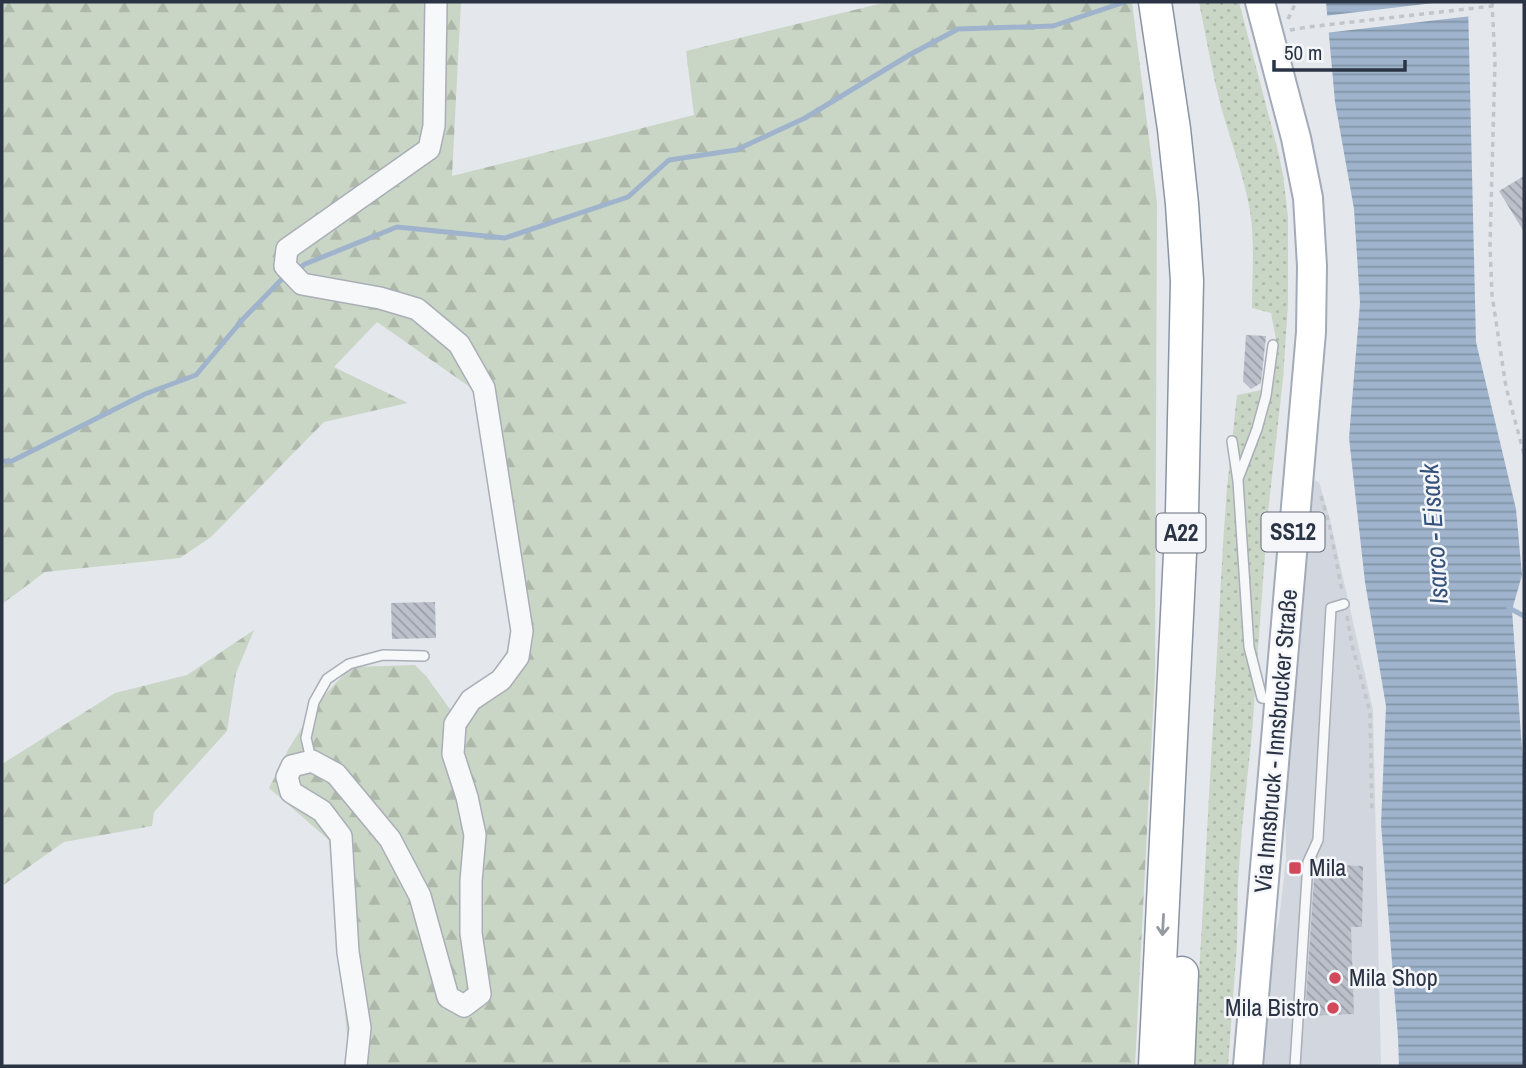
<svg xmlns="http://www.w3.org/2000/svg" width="1526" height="1068" font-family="'Archivo Narrow',sans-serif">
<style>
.built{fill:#d2d6de}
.grass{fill:url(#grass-dots)}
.forest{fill:url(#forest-firs)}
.water{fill:url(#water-rules)}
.pier{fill:#e4e7ec}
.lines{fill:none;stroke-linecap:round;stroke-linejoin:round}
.stream{stroke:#9fb4cc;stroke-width:5}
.building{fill:url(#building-back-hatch)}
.service-casing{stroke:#a9aeb7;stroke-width:12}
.tertiary-casing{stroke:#a9aeb7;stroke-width:24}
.primary-casing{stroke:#a3abb8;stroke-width:32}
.motorway-casing{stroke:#8b94a3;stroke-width:35}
.path{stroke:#c2c5cb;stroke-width:3.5;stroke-dasharray:5 5;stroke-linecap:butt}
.service{stroke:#f7f8fa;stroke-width:9}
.tertiary{stroke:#f7f8fa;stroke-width:21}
.primary{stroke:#fff;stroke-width:28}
.motorway{stroke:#fff;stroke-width:32}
.oneway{stroke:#959aa2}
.poi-dot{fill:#d1495b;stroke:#f4f6f9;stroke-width:2.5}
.labels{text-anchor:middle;stroke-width:5;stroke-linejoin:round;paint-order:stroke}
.shield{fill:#f4f6f9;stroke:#676e7b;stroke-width:2}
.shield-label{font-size:23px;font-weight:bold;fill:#2b3445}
.street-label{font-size:24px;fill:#2b3445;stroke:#f4f6f9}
.poi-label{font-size:24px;fill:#2b3445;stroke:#f4f6f9;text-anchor:start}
.water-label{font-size:26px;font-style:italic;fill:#34527a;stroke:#f4f6f9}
</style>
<defs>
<pattern id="grass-dots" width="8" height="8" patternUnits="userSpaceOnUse" patternTransform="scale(1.75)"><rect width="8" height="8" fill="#c9d6c5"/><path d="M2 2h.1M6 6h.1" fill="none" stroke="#adb8ab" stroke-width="1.8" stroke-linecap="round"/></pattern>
<pattern id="forest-firs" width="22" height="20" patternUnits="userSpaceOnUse" patternTransform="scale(1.75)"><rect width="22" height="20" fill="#c9d6c5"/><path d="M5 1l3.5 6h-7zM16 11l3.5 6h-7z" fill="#adb8ab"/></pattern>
<pattern id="water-rules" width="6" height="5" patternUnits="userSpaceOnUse" patternTransform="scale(1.75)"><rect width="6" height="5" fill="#9fb4cc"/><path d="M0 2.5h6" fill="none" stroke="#8293a7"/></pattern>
<pattern id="building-back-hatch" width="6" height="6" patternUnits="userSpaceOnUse" patternTransform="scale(1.75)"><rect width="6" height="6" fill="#bbc0ca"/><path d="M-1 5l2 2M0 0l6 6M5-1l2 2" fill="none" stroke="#989da6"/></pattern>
</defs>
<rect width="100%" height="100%" fill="#e4e7ec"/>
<path class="built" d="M1310,479L1319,482L1329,516L1373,710L1381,1066H1260L1271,951L1279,920L1286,859L1285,772Z"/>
<path class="grass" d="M1199,2H1239L1279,155L1283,175L1288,217V304L1283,379L1268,512L1252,733L1242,828L1238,881L1237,944L1228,1066H1194L1223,544L1227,488L1237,395L1271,388L1276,339L1271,313L1252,308C1252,276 1255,243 1250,211C1244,176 1231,142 1221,107C1212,72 1206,37 1199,2Z"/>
<path class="forest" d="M2,2H461L452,176L694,115L686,51L887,2H1132L1157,203L1155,673L1135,1066H350L329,840L269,788L289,748L320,700L351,667L415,665L426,676L452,712L480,681L498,668L513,638L477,392L377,322L334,367L408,403L324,422L211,537L180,558L45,572L2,604Z
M254,630L236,673L227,731L154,812L152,826L64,842L2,886V764L115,693L187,675Z"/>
<path class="water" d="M1326,2H1468L1476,342L1516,509L1522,575L1512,610L1524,777V1066H1399L1398,1037L1381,824L1386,706L1365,582L1349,438L1360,303L1354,209L1335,102Z"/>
<path class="pier" d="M1442,2H1472V16L1325,33L1324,16Z"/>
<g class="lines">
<path class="stream" d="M297,270L305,264L397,227L505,238L628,197L669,160L736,150L805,118L911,54L958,29L1053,26L1125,2
M2,461H12L145,394L196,375L244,318L282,279L288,275
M1509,608L1524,616"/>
</g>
<path class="building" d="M1524,176V232L1499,191Z
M1246,335L1266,336L1261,383L1251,389L1243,381Z
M435,602L436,638L392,639L391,603Z
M1315,864L1363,866L1362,927H1351L1354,1014L1305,1016Z"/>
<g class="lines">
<defs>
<path id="service" d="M1232,441L1238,481L1249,647L1262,698L1277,700
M1238,479L1257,429L1266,396L1273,345
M311,759L306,738L314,702L327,679L349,664L383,655L424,656
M1295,1066L1308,862L1318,840L1331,608L1344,604"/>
<path id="tertiary" d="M356,1066L360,1028L348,952L341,836L322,811L291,792L287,777L292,766L312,761L336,774L390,839L420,896L448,997L464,1006L480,994L471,933V881L475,835L467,797L453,754L455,724L471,700L501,680L518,657L522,631L484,388L459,344L417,309L380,298L302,284L285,266L287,249L429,149L434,126L436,2"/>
<path id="primary" d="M1248,1066L1311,332L1312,266L1308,198L1296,138L1260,2"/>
<path id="motorway" d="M1155,2L1174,129L1182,204L1187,281L1182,513L1155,1066
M1178,1066L1182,973"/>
</defs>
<use href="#service" class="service-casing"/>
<use href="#tertiary" class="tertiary-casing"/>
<use href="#primary" class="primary-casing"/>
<use href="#motorway" class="motorway-casing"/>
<path class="path" d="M1492,2L1495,62L1490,245L1492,295L1506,387L1524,454
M1288,19L1296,2
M1290,30L1308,27L1493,6
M1321,496L1329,523L1342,591
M1347,616L1352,645L1370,712L1372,813"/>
<use href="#service" class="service"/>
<use href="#tertiary" class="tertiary"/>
<use href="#primary" class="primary"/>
<use href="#motorway" class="motorway"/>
</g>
<defs><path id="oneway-shaft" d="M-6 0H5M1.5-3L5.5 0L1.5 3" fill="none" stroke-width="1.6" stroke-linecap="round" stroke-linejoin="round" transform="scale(1.75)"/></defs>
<use class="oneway" href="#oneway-shaft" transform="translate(1163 925) rotate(93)"/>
<g class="poi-dot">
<rect x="1288" y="861" width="14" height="14" rx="3.5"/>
<circle cx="1335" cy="978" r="7"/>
<circle cx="1333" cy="1008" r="7"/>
</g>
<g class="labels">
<g class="shield">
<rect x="1261.5" y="512.5" width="63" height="39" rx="5"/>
<rect x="1156.5" y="513.5" width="49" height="39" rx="5"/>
</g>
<g class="shield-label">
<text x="1293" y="540">SS12</text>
<text x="1181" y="541">A22</text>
</g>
<g class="street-label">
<text transform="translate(1276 741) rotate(-85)" y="8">Via Innsbruck - Innsbrucker Straße</text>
</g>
<g class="poi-label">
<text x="1309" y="876">Mila</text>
<text x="1349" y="986">Mila Shop</text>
<text x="1319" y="1016" text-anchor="end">Mila Bistro</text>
</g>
<g class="water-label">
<text transform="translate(1434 534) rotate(-94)" y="9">Isarco - Eisack</text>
</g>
</g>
<rect width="1526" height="1068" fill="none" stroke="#2b3445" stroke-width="7"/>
<path d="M1274 60v10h131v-10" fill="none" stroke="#2b3445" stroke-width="3.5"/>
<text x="1284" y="60" font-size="21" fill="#2b3445" stroke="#f4f6f9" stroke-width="5" paint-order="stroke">50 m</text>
</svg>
